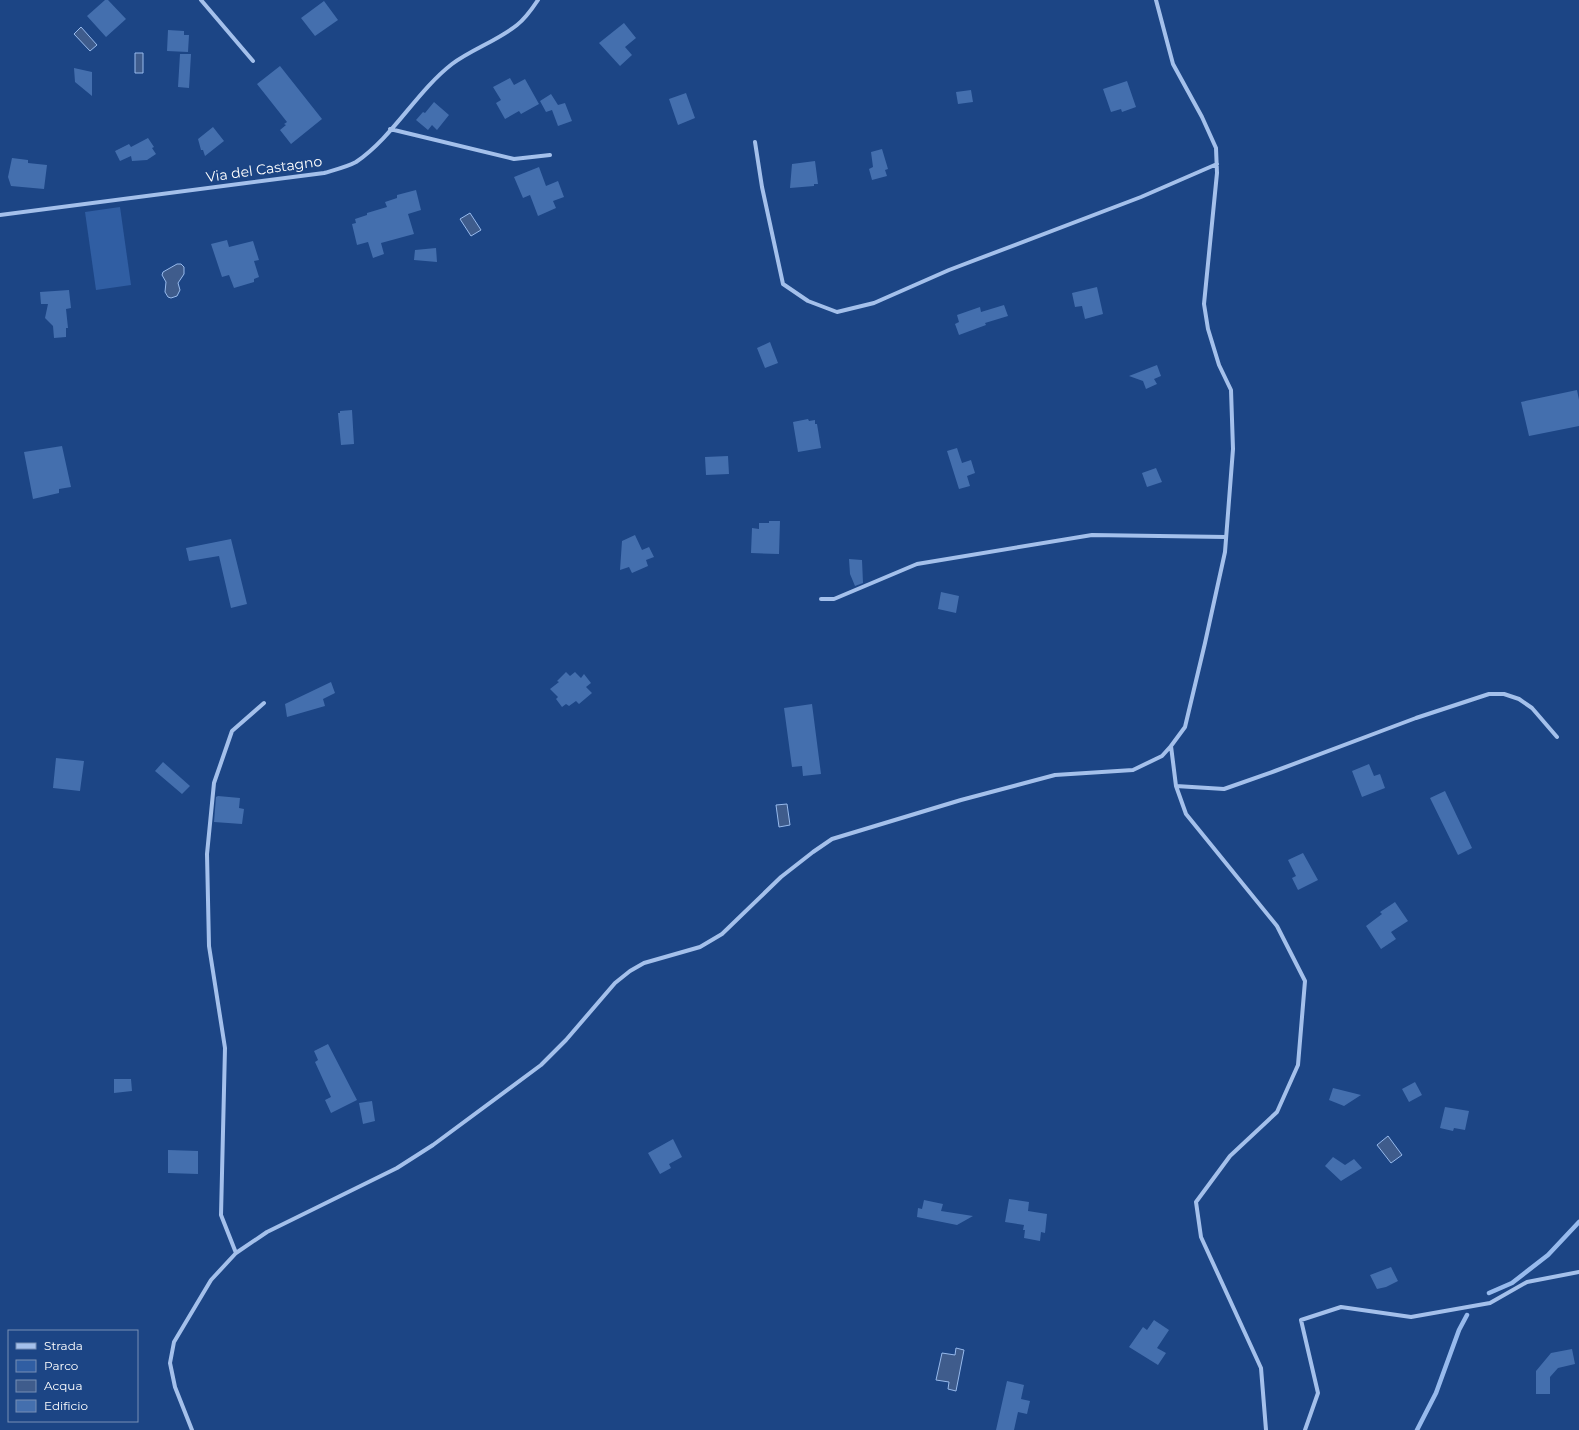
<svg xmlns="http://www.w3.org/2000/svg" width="1579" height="1430" font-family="Montserrat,sans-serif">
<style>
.green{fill:#305ea3}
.water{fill:#3f5c8c;stroke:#97baed}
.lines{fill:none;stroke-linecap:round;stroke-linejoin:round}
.stream{stroke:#97baed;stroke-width:4.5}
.building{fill:#446fae}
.street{stroke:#a4c0eb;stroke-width:4}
.labels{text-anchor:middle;stroke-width:3;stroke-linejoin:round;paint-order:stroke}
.street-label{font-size:14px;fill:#fff;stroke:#1c4585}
</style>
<rect width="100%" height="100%" fill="#1c4585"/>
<path class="green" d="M120,207L131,285L96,290L85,212Z"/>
<path class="water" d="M81,27L97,45L90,51L74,34Z
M135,53H143V73H135Z
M470,213L481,230L471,236L460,219Z
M177,264H181L184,267V274L178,283L180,290L177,296L171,298L168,297L165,292L166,282L162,275L163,272Z
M787,804L790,825L779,827L776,805Z
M1388,1136L1402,1155L1391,1163L1377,1145Z
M956,1348L964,1350L956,1391L948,1389L949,1382L936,1380L942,1353L955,1355Z"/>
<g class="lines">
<path class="stream" d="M1489,1293L1512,1283L1548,1255L1579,1222
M1417,1430L1436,1393L1459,1330L1467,1315"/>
</g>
<path class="building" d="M105,0H108L126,19L106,37L87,16Z
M324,1L338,20L315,36L301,18Z
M624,23L636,38L625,47L632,55L620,66L599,43Z
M168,30L184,31V35H189L188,52L167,51Z
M180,54H191L189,88L178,87Z
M280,66L322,119L291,144L280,130L286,125L284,124L287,122L257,84Z
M74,68L92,72V96L75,82Z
M510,78L514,85L525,79L539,104L521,114L519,111L505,119L496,103L501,100L493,87Z
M1127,81L1136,107L1122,112L1121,109L1111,112L1103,89Z
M971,90L973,102L958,104L956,92Z
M686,93L695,118L678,125L669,99Z
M551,94L558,105L565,103L572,121L558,126L552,110L546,112L540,101Z
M434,102L449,115L437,130L432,125L428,130L416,120L423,112L425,113Z
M213,127L224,141L205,156L203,150H201L198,139Z
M148,138L154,147L152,148L156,154L147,160L132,161L131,156L120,161L115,151L129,144L131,147Z
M882,149L888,169L885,170L887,176L872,180L869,169L873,167L871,152Z
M12,158L28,160V163L47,165L44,189L11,186L8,177Z
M815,161L818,184H814V186L790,188L792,164Z
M539,167L546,186L558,181L564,197L553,201L556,208L538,216L530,195L523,198L514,177Z
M416,190L421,210L408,214L414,234L381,243L384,254L373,258L368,242L357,245L352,224L356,223L355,219L367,215V213L387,207L385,202L397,198V195Z
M227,240L229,247L253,241L259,260L254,261L259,277L254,279V282L234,288L229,275L222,277L211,244Z
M436,248L437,262L414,260L415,250Z
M1097,287L1103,314L1085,319L1082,306L1075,307L1072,293Z
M69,290L71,308L66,309L68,328H66V337L54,338L53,326L45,318L48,304H41L40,292Z
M1004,305L1008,316L985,323L986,325L959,335L955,324L959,322L957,315L980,307L981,312Z
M770,342L778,363L765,368L757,348Z
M1157,365L1161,376L1154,379L1157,384L1146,389L1143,381L1129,376Z
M1577,390L1579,400V426L1529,436L1521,402Z
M352,410L354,444L341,445L338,413H340V411Z
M808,419L809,421L815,420V424H817L821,448L798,452L793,422Z
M62,446L71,487L59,489V493L33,499L24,452Z
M957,448L962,463L971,460L975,473L967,476L970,486L959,489L947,451Z
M728,456L729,474L706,475L705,457Z
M1156,468L1162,482L1147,487L1142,473Z
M769,521H780L779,554L751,553L752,528L759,529V523H769Z
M635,535L642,550L649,547L654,557L646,560L648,566L632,573L629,567L620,570L622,541Z
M231,539L247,604L231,608L219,556L189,561L186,548Z
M849,559L862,560L863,583L855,586L850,574Z
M941,592L959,596L956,613L938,609Z
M566,672L570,676L575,672L581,678L584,674L591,683L586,687L592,693L579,704L576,701L569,706L566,704L562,707L556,699L558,697L550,689L559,682L557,681Z
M331,682L335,693L323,699L325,706L287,717L285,704Z
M812,704L821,774L803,776L802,766L792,767L784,708Z
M56,758L84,761L80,791L53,788Z
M163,762L190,786L182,794L155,771Z
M1369,764L1374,776L1380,774L1385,788L1362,797L1352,771Z
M1445,791L1472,848L1458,855L1430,798Z
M218,796L240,798L239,808L244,809L242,824L214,822L216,797Z
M1303,853L1318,880L1298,890L1292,878L1296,876L1288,860Z
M1395,902L1408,921L1391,932L1396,939L1381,949L1366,926L1382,914L1380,912Z
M328,1044L357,1100L331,1113L325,1100L331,1097L315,1062L318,1060L314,1051Z
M114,1079H131L132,1091L114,1093Z
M1415,1082L1422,1095L1409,1102L1402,1089Z
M1333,1088L1361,1095L1344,1106L1329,1100Z
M372,1101L375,1121L363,1124L359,1103Z
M1445,1107L1469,1111L1465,1130L1454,1128L1453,1131L1440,1128Z
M673,1139L682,1157L669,1164L671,1168L660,1174L648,1153Z
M168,1150L198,1151V1174L168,1173Z
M1333,1157L1345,1165L1354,1159L1362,1168L1341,1181L1325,1166Z
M1009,1199L1029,1202L1028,1211L1047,1214L1045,1233L1041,1232L1040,1241L1024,1238L1025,1230H1023L1024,1225L1005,1222Z
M924,1200L943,1204L941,1211L973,1216L957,1225L917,1217L918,1208L922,1209Z
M1391,1267L1398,1281L1386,1287L1377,1289L1370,1275Z
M1154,1320L1169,1330L1157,1348L1166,1353L1158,1365L1129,1347L1143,1327L1147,1330Z
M1572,1349L1575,1364L1558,1368L1550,1377V1394H1536V1371L1551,1353Z
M1007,1381L1024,1385L1021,1399L1030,1401L1027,1414L1018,1412L1014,1430H996Z"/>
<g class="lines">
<path class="street" d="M201,0L253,61
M390,129L514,159L550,155
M755,142L762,187L783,284L808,301L837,312L874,303L949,270L1141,197L1217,164
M0,215L324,173C334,170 347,167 356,162C393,137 416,92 452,64C472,49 497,41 517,25C525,19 532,9 538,0
M821,599H834L917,564L1092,535L1226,537
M1171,746L1176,786L1186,814L1277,926L1305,981L1298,1065L1277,1112L1230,1156L1196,1202L1201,1237L1261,1368L1266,1430
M1176,786L1224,789L1275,771L1416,718L1489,694H1504L1519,699L1532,708L1557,737
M236,1253L221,1215L225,1048L209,946L207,854L214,783L232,731L264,703
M192,1430L175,1387L170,1363L174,1342L211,1280L236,1253L267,1232L397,1168L433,1145L541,1065L566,1040L615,983L630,971L644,963L700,947L722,934L781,877L813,852L832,839L961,800L1055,775L1133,770L1162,756L1171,746L1185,727L1205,643L1225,552L1233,449L1231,390L1219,365L1208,329L1204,304L1217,173L1216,148L1202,117L1173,64L1156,0
M1305,1430L1318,1393L1301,1320L1341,1307L1411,1317L1490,1303L1527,1282L1579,1272"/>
</g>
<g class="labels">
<g class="street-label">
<text transform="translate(264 169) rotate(-8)" y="5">Via del Castagno</text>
</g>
</g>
<rect x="8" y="1330" width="130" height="92" fill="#1c4585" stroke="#778fb6"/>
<rect x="16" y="1343" width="20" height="6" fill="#a4c0eb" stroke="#778fb6"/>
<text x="44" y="1350" font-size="12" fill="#ffffff">Strada</text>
<rect x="16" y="1360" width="20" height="12" fill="#305ea3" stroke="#778fb6"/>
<text x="44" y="1370" font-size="12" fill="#ffffff">Parco</text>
<rect x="16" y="1380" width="20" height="12" fill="#3f5c8c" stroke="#778fb6"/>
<text x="44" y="1390" font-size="12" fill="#ffffff">Acqua</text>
<rect x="16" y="1400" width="20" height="12" fill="#446fae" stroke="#778fb6"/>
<text x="44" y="1410" font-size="12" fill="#ffffff">Edificio</text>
</svg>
